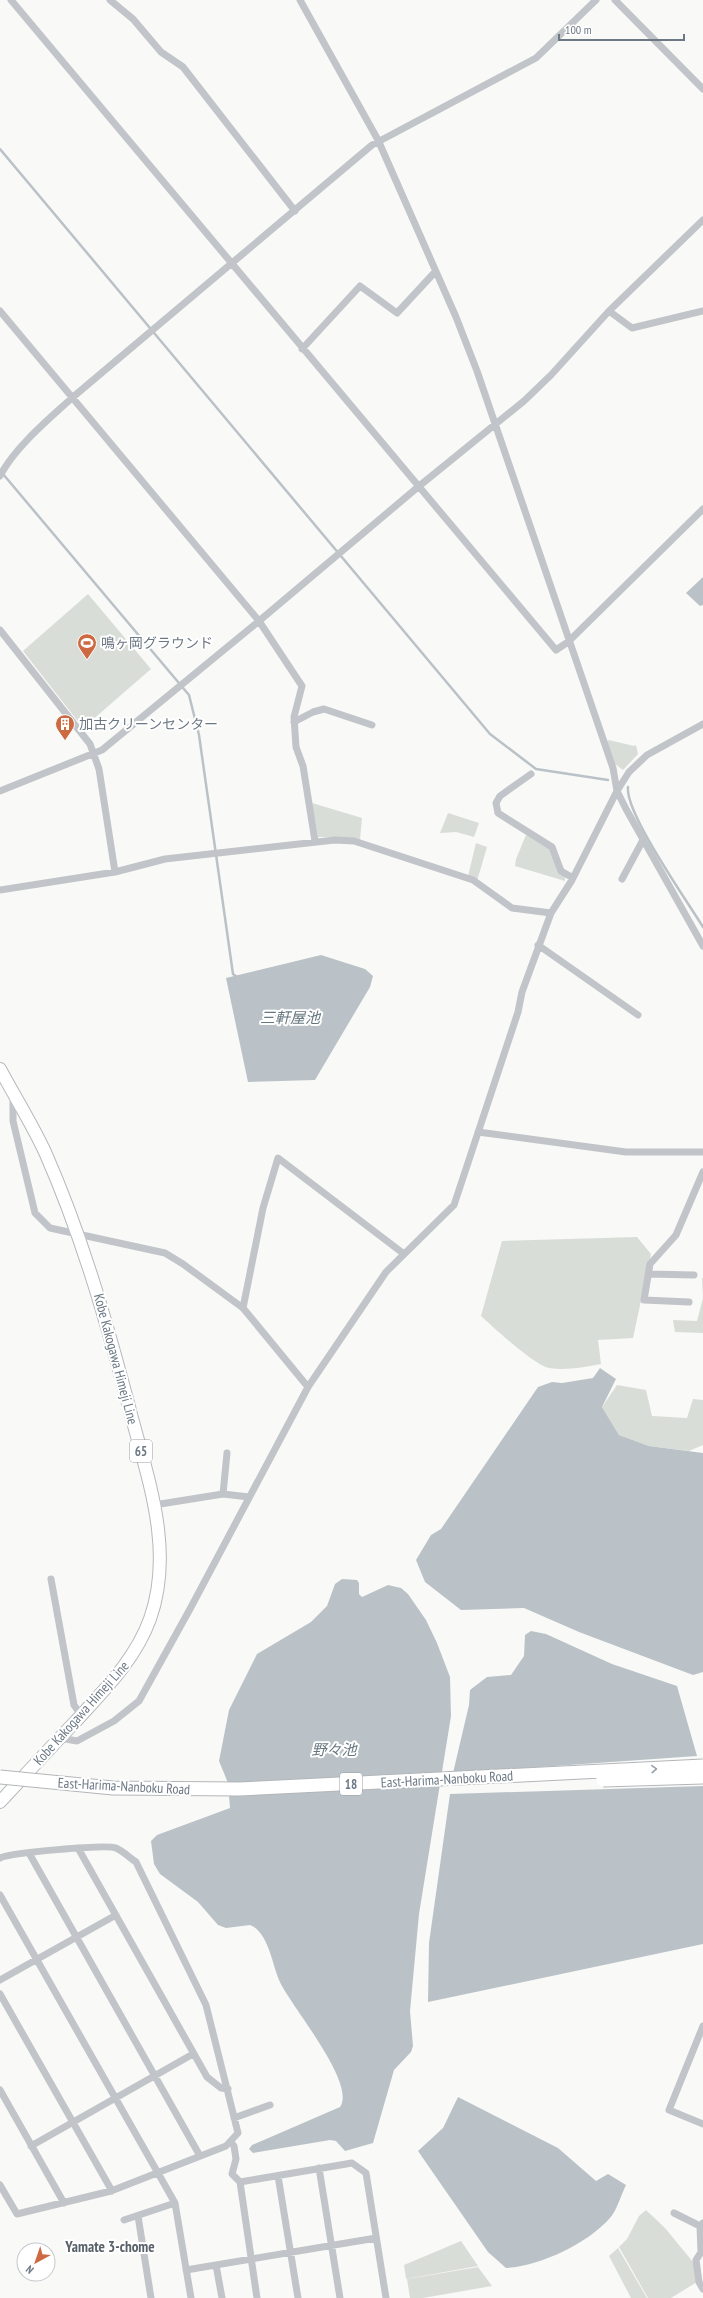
<svg xmlns="http://www.w3.org/2000/svg" width="703" height="2298" font-family="'PT Sans Narrow','Noto Sans JP',sans-serif">
<style>
.green{fill:#d9ddd7}
.water{fill:#bac2c7}
.lines{fill:none;stroke-linecap:round;stroke-linejoin:round}
.stream{stroke:#bac2c7;stroke-width:2.5}
.primary-casing{stroke:#b5b8bc;stroke-width:14}
.minor{stroke:#c1c4c8;stroke-width:7}
.primary{stroke:#fff;stroke-width:12}
.motorway-bridge-casing{stroke:#b3b6b9;stroke-width:15;stroke-linecap:butt}
.motorway-bridge{stroke:#fff;stroke-width:13}
.oneway{stroke:#98a0a9}
.labels{text-anchor:middle;stroke-width:4;stroke-linejoin:round;paint-order:stroke}
.shield{fill:#fff;stroke:#98a0a9;stroke-width:1}
.shield-label{font-size:13px;font-weight:bold;fill:#6c7884}
.poi-label{font-size:14px;fill:#6c7884;stroke:#fff;text-anchor:start}
.street-label{font-size:14px;fill:#6c7884;stroke:#fff}
.water-label{font-size:15px;font-style:italic;fill:#67777f;stroke:#fff}
.neighbourhood-label{font-size:15px;font-weight:bold;fill:#59616a;stroke:#fff}
</style>
<rect width="100%" height="100%" fill="#f9f9f7"/>
<path class="green" d="M88,594L151,669L83,728L23,651Z
M609,740L634,746L636,745L638,754L623,770L615,764L607,741Z
M312,803L362,818L360,840L340,837H318Z
M448,813L479,823L474,837L456,832L440,833Z
M526,835L547,845L565,876V881L515,866L516,859Z
M476,843L487,847L477,881L468,876Z
M637,1237L651,1254L633,1338L598,1340L601,1364C584,1367 566,1371 549,1368C535,1366 493,1327 481,1316L502,1241Z
M702,1278H703V1333L675,1332L673,1320L697,1321L703,1298Z
M617,1385L646,1390L652,1416L687,1418L693,1399L703,1400V1445L689,1451L649,1446L619,1435L602,1407Z
M646,2210L665,2228L693,2262L697,2282L671,2298H648L619,2247L627,2239L639,2216Z
M461,2241L478,2266L406,2279L404,2265Z
M618,2248L622,2255L647,2298H631L609,2256Z
M478,2267L492,2286L423,2298H410L407,2279Z"/>
<path class="water" d="M703,577V605L700,606L686,593Z
M321,955L365,969L373,976L370,987L315,1080L248,1082L226,978Z
M600,1368L616,1379L602,1407L619,1435L649,1446L703,1453V1672L693,1675L579,1632L524,1608L461,1610L425,1582L416,1560L431,1535L441,1529L538,1387L552,1382L562,1383L593,1378Z
M342,1579L357,1580L359,1583V1594L362,1597L388,1585L401,1588L408,1594L426,1620L437,1643L450,1677L451,1716L419,1914L410,2011L413,2046L411,2052L394,2070L373,2143L345,2151L336,2141L330,2140L253,2153L249,2149L252,2145L340,2107C357,2083 289,2004 279,1980C272,1963 268,1932 250,1925L226,1928L218,1925L198,1902L160,1874L154,1864L151,1841L157,1835L230,1808L228,1783L219,1761L229,1710L257,1654L311,1622L327,1606L335,1584Z
M531,1631L546,1634L612,1664L677,1686L697,1756L453,1773L469,1705L470,1690L487,1677L511,1675L524,1656L525,1635Z
M703,1786V1944L428,2002L429,1943L450,1794Z
M458,2097L558,2148L596,2181L608,2174L626,2185C621,2195 617,2210 610,2218C587,2244 540,2266 506,2268L488,2252L418,2151L443,2128Z"/>
<g class="lines">
<path class="stream" d="M0,149L490,734L536,769L608,780
M3,474L189,695L199,735L233,974L237,977
M628,787C625,813 687,901 703,927"/>
<defs>
<path id="primary" d="M0,1069C15,1097 32,1124 45,1152C83,1238 108,1327 132,1418C149,1482 174,1552 150,1619C135,1660 105,1689 76,1721C50,1748 25,1775 0,1802"/>
</defs>
<use href="#primary" class="primary-casing"/>
<path class="minor" d="M11,0L556,650L568,642L703,509
M110,0L133,19L161,52L183,67L295,211
M300,0L378,140L456,317L477,371L613,768L617,791L626,809L703,946
M615,0L703,89
M0,311L259,621L302,686L294,717L296,747L303,766L315,841
M609,311L632,328L703,311
M302,349L360,286L397,313L435,272
M0,476C15,447 49,419 73,397L372,145L536,58L596,0
M0,630L90,744L99,769L115,872
M294,722L313,712L324,709L372,725
M531,774L500,796L496,803L498,813L552,847L561,871L573,878
M0,791L102,750L259,621L418,487L524,401L551,375L609,311L703,220
M622,879L643,840
M0,890L115,872L165,859L335,840L354,841L473,880L512,908L551,913
M538,945L638,1015
M13,1095V1121L35,1213L50,1228L165,1253L183,1264L243,1308L308,1387
M478,1132L626,1152H703
M648,1274L694,1275
M689,1302L644,1300L650,1264L676,1235L703,1172
M243,1308L263,1208L278,1158L404,1254
M223,1494L227,1453
M154,1505L223,1494L249,1497
M51,1579L74,1705L81,1715
M60,1738L77,1741L114,1721L139,1701L190,1609L308,1387L386,1272L454,1205L518,1012L522,992L551,913L572,880L617,791L629,772L647,755L703,724
M78,1848L207,2077L221,2088L228,2089
M29,1853L200,2156
M0,1858C9,1853 106,1844 116,1848C123,1851 130,1858 136,1862L206,2005L238,2133L226,2146L111,2191L17,2214L0,2185
M0,1895L175,2203L191,2298
M0,1980L116,1915
M0,1994L112,2191
M703,2026L669,2110L703,2124
M0,2090L64,2203
M234,2118L270,2105
M231,2142L234,2146L236,2159L232,2174L240,2182L257,2298
M31,2146L193,2054
M319,2168L340,2298
M278,2176L298,2298
M240,2182L352,2163L366,2173L386,2298
M674,2213L700,2226L703,2223
M138,2216L151,2298
M124,2220L175,2203
M700,2226L701,2252L696,2260L699,2282L703,2289
M216,2265L222,2298
M186,2270L376,2238"/>
<use href="#primary" class="primary"/>
<defs>
<path id="motorway-bridge" d="M0,1777L113,1788L239,1789L703,1766
M603,1780L703,1777"/>
</defs>
<use href="#motorway-bridge" class="motorway-bridge-casing"/>
<use href="#motorway-bridge" class="motorway-bridge"/>
</g>
<defs><path id="oneway-chevron" d="M-2-3.5L2.5 0L-2 3.5" fill="none" stroke-width="1.6" stroke-linecap="round" stroke-linejoin="round"/></defs>
<use class="oneway" href="#oneway-chevron" transform="translate(654 1769) rotate(-3)"/>
<defs>
<symbol id="stadium-pin" viewBox="-11 -11 22 30"><path d="M0 17L-7.5 6A9.5 9.5 0 1 1 7.5 6Z" fill="#ce6a42" stroke="#fff"/><path d="M0-5a6.5 5 0 1 0 0 10a6.5 5 0 1 0 0-10ZM-3.5-1.8h7v3.6h-7Z" fill="#fff"/></symbol>
<symbol id="building-pin" viewBox="-11 -11 22 30"><path d="M0 17L-7.5 6A9.5 9.5 0 1 1 7.5 6Z" fill="#ce6a42" stroke="#fff"/><path d="M-4-6H4V6H1V3H-1V6H-4ZM-2.5-4.3h1.7v1.8h-1.7ZM.8-4.3h1.7v1.8H.8ZM-2.5-1h1.7V.8h-1.7ZM.8-1h1.7V.8H.8Z" fill="#fff"/></symbol>
</defs>
<g fill-rule="evenodd">
<use href="#stadium-pin" x="76" y="632" width="22" height="30"/>
<use href="#building-pin" x="54" y="713" width="22" height="30"/>
</g>
<g class="labels">
<g class="shield">
<rect x="130" y="1440" width="22" height="22" rx="3"/>
<rect x="340" y="1773" width="22" height="22" rx="3"/>
</g>
<g class="shield-label">
<text x="141" y="1456">65</text>
<text x="351" y="1789">18</text>
</g>
<g class="poi-label">
<text x="101" y="648">鳴ヶ岡グラウンド</text>
<text x="79" y="729">加古クリーンセンター</text>
</g>
<g class="street-label">
<text transform="translate(116 1359) rotate(75)" y="5">Kobe Kakogawa Himeji Line</text>
<text transform="translate(81 1713) rotate(-48)" y="5">Kobe Kakogawa Himeji Line</text>
<text transform="translate(447 1779) rotate(-3)" y="5">East-Harima-Nanboku Road</text>
<text transform="translate(124 1786) rotate(3)" y="5">East-Harima-Nanboku Road</text>
</g>
<g class="water-label">
<text x="290" y="1023">三軒屋池</text>
<text x="334" y="1755">野々池</text>
</g>
<g class="neighbourhood-label">
<text x="110" y="2252">Yamate 3-chome</text>
</g>
</g>
<g transform="translate(36 2262) rotate(220)"><circle r="19" fill="#ffffff" stroke="#c4c9ce"/>
<path d="M0-3L7 15L0 10L-7 15Z" fill="#ce6a42"/>
<text y="-6" font-size="11" font-weight="bold" text-anchor="middle" fill="#6c7884">N</text>
</g>
<path d="M559 34v6h125v-6" fill="none" stroke="#6c7884" stroke-width="2"/>
<text x="565" y="34" font-size="12" fill="#6c7884" stroke="#ffffff" stroke-width="3" paint-order="stroke">100 m</text>
</svg>
